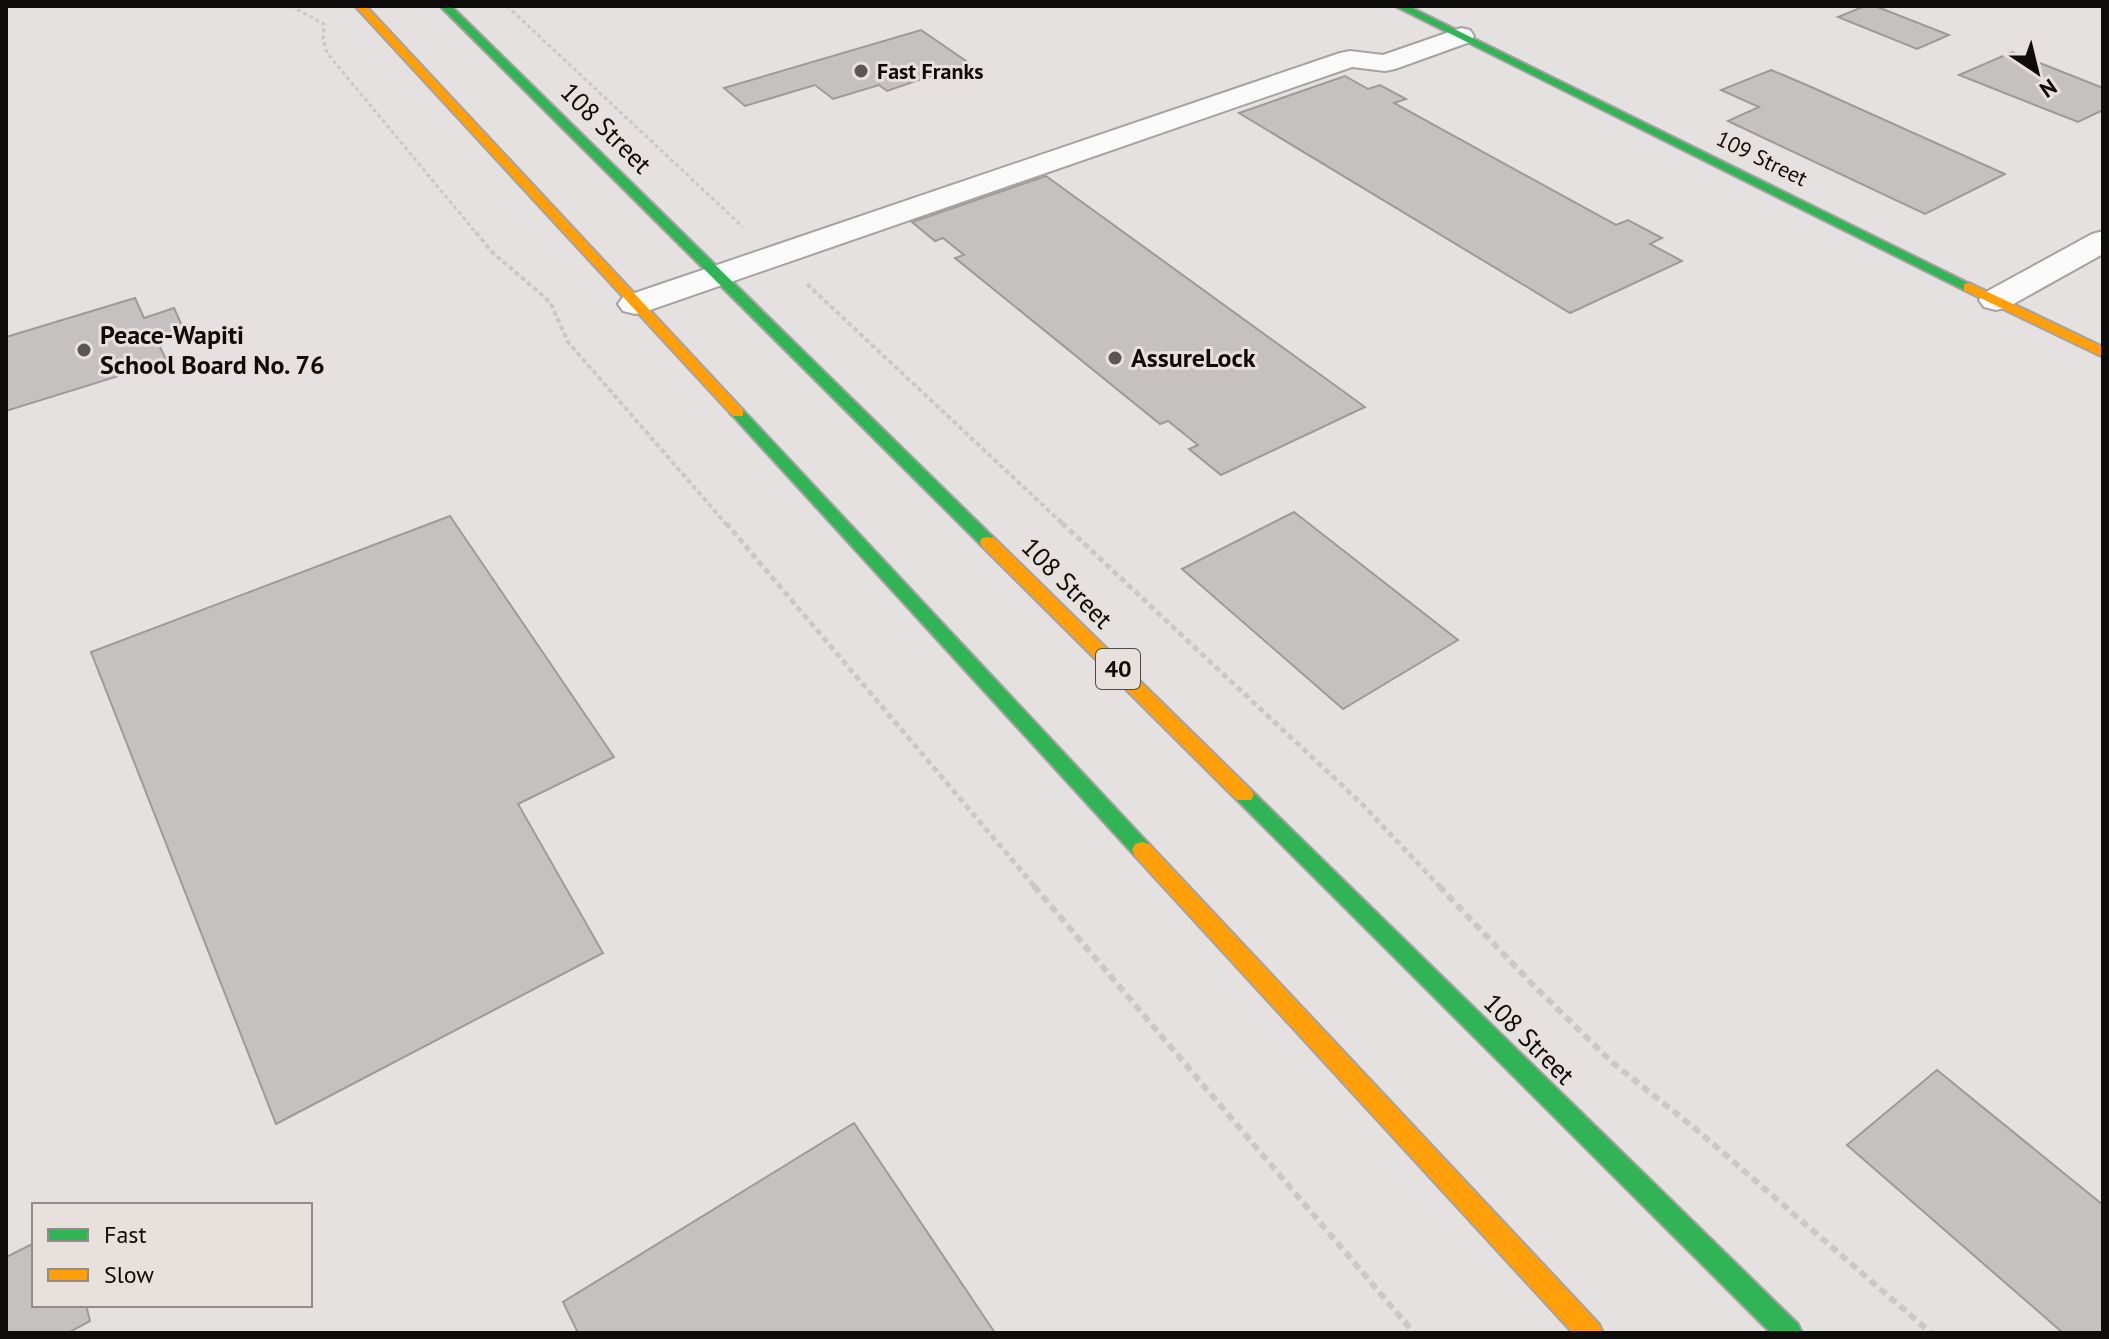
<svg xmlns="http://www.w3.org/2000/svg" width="2109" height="1339" font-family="'PT Sans',sans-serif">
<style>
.building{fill:#c5c1c0;stroke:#9e9a9a;stroke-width:2}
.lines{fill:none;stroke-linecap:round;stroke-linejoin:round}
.street-casing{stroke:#a6a2a1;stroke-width:4}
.fast-casing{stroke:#a6a2a1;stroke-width:4}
.slow-casing{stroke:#a6a2a1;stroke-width:4}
.path-far3{stroke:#cac8c8;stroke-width:3;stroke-dasharray:4 3;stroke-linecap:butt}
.path-far2{stroke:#cac8c8;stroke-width:4;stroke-dasharray:5 3;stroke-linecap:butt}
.path-far1{stroke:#cac8c8;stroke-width:5;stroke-dasharray:6 4;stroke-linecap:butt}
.path{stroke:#cac8c8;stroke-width:6;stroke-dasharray:8 5;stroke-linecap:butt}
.street{fill:#fbfafa;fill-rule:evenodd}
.fast{fill:#30b455;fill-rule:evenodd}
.slow{fill:#ff9f0a;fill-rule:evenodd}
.poi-dot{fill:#595756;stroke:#e8e0dd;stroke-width:3}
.labels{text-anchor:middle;stroke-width:6;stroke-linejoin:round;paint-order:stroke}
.far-poi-label{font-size:22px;font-weight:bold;fill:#0e0c0b;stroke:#e8e0dd;text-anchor:start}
.far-street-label{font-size:22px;fill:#0e0c0b;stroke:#e8e0dd}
.shield{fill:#e8e0dd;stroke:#4f4c4a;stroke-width:2}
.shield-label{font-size:24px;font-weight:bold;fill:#0e0c0b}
.street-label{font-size:26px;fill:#0e0c0b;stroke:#e8e0dd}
.poi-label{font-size:26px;font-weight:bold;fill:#0e0c0b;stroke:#e8e0dd;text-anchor:start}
</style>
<rect width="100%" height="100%" fill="#e5e1e0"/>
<path class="building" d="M1865,6H1875L1949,35L1917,49L1838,17Z
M921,30L969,63L887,91L879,85L833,99L815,85L745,106L724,88Z
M2012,52L2103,88V110L2078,122L1959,75Z
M1771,70L1809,86L2005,174L1925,214L1728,121L1759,107L1721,90Z
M1345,76L1368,89L1380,85L1406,99L1394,103L1616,225L1628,220L1662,238L1650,244L1682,261L1570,313L1239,113Z
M1046,176L1365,407L1221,475L1189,449L1198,445L1168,421L1160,424L955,258L964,255L943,238L935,241L912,222Z
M135,298L144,318L174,308L184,330L156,339L167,361L6,411V337Z
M1294,512L1458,640L1343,709L1182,569Z
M450,516L614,757L518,804L603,953L276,1124L91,652Z
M1937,1070L2103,1205V1333H2063L1847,1145Z
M854,1123L995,1333H578L563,1302Z
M34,1243V1305H86L90,1321L68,1333H6V1257Z"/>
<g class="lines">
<defs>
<path id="street" d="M1461,28L1470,30L1474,36L1470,42L1395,69L1385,71L1352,67L647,311L635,314L623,311L618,304L623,297L1340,53L1350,51L1383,55Z
M2103,231V254L2008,307L1996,310L1984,307L1979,300L1984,293L2092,234Z"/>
<path id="fast" d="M440,6H451L994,538L996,542L994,546H982Z
M1395,6H1408L1976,287L1974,290H1964Z
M738,408L743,410L1149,844L1152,850L1149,856L1142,858L1135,856L733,416L730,413Z
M1244,787L1251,790L1798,1324L1802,1333H1771L1237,800L1234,795L1237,790Z"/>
<path id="slow" d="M355,6H366L743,410V416H733Z
M1969,283L2103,347V357L1964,290V284Z
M988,537L994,538L1251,790L1254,795L1251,800H1237L982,546L980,542L982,538Z
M1142,842L1149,844L1599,1324L1603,1333H1573L1135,856L1132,850L1135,844Z"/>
</defs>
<use href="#street" class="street-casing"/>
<use href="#fast" class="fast-casing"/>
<use href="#slow" class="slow-casing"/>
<path class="path-far3" d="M291,6L324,24L323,39L327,53L477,234
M507,6L743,227"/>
<path class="path-far2" d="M476,232L492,252L550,302L568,342L727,525
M807,284L1064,525"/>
<path class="path-far1" d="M726,523L1036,888
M1062,523L1362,804L1441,888"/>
<path class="path" d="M1034,886L1414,1333
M1439,886L1534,986L1613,1063L1698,1131L1931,1333"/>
<use href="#street" class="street"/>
<use href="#fast" class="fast"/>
<use href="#slow" class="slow"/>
</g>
<g class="poi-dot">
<circle cx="861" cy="71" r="8"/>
<circle cx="84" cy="350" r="8"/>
<circle cx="1115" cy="358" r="8"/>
</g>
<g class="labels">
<g class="far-poi-label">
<text x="877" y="79">Fast Franks</text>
</g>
<g class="far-street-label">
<text transform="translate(1762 158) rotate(26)" y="8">109 Street</text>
</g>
<rect class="shield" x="1096" y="649" width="44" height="40" rx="6"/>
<g class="shield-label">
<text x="1118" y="677">40</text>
</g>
<g class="street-label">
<text transform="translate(606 128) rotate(45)" y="9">108 Street</text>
<text transform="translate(1067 583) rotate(45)" y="9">108 Street</text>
<text transform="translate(1529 1039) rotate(45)" y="9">108 Street</text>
</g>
<g class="poi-label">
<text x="100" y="344">Peace-Wapiti<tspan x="100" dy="30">School Board No. 76</tspan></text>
<text x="1131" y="367">AssureLock</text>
</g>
</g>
<rect width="2109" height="1339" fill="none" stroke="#0e0c0b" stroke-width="16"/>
<rect x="32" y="1203" width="280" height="104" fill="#e8e0dd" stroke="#918b89" stroke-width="2"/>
<rect x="48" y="1229" width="40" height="12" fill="#30b455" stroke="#918b89" stroke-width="2"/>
<text x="104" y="1243" font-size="24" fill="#0e0c0b">Fast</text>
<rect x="48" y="1269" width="40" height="12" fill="#ff9f0a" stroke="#918b89" stroke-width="2"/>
<text x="104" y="1283" font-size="24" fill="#0e0c0b">Slow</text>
<g transform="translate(2037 72) rotate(145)" stroke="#e8e0dd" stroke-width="6" paint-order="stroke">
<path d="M0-6L14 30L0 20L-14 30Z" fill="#0e0c0b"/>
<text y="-12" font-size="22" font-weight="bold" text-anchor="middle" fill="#0e0c0b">N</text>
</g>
</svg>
